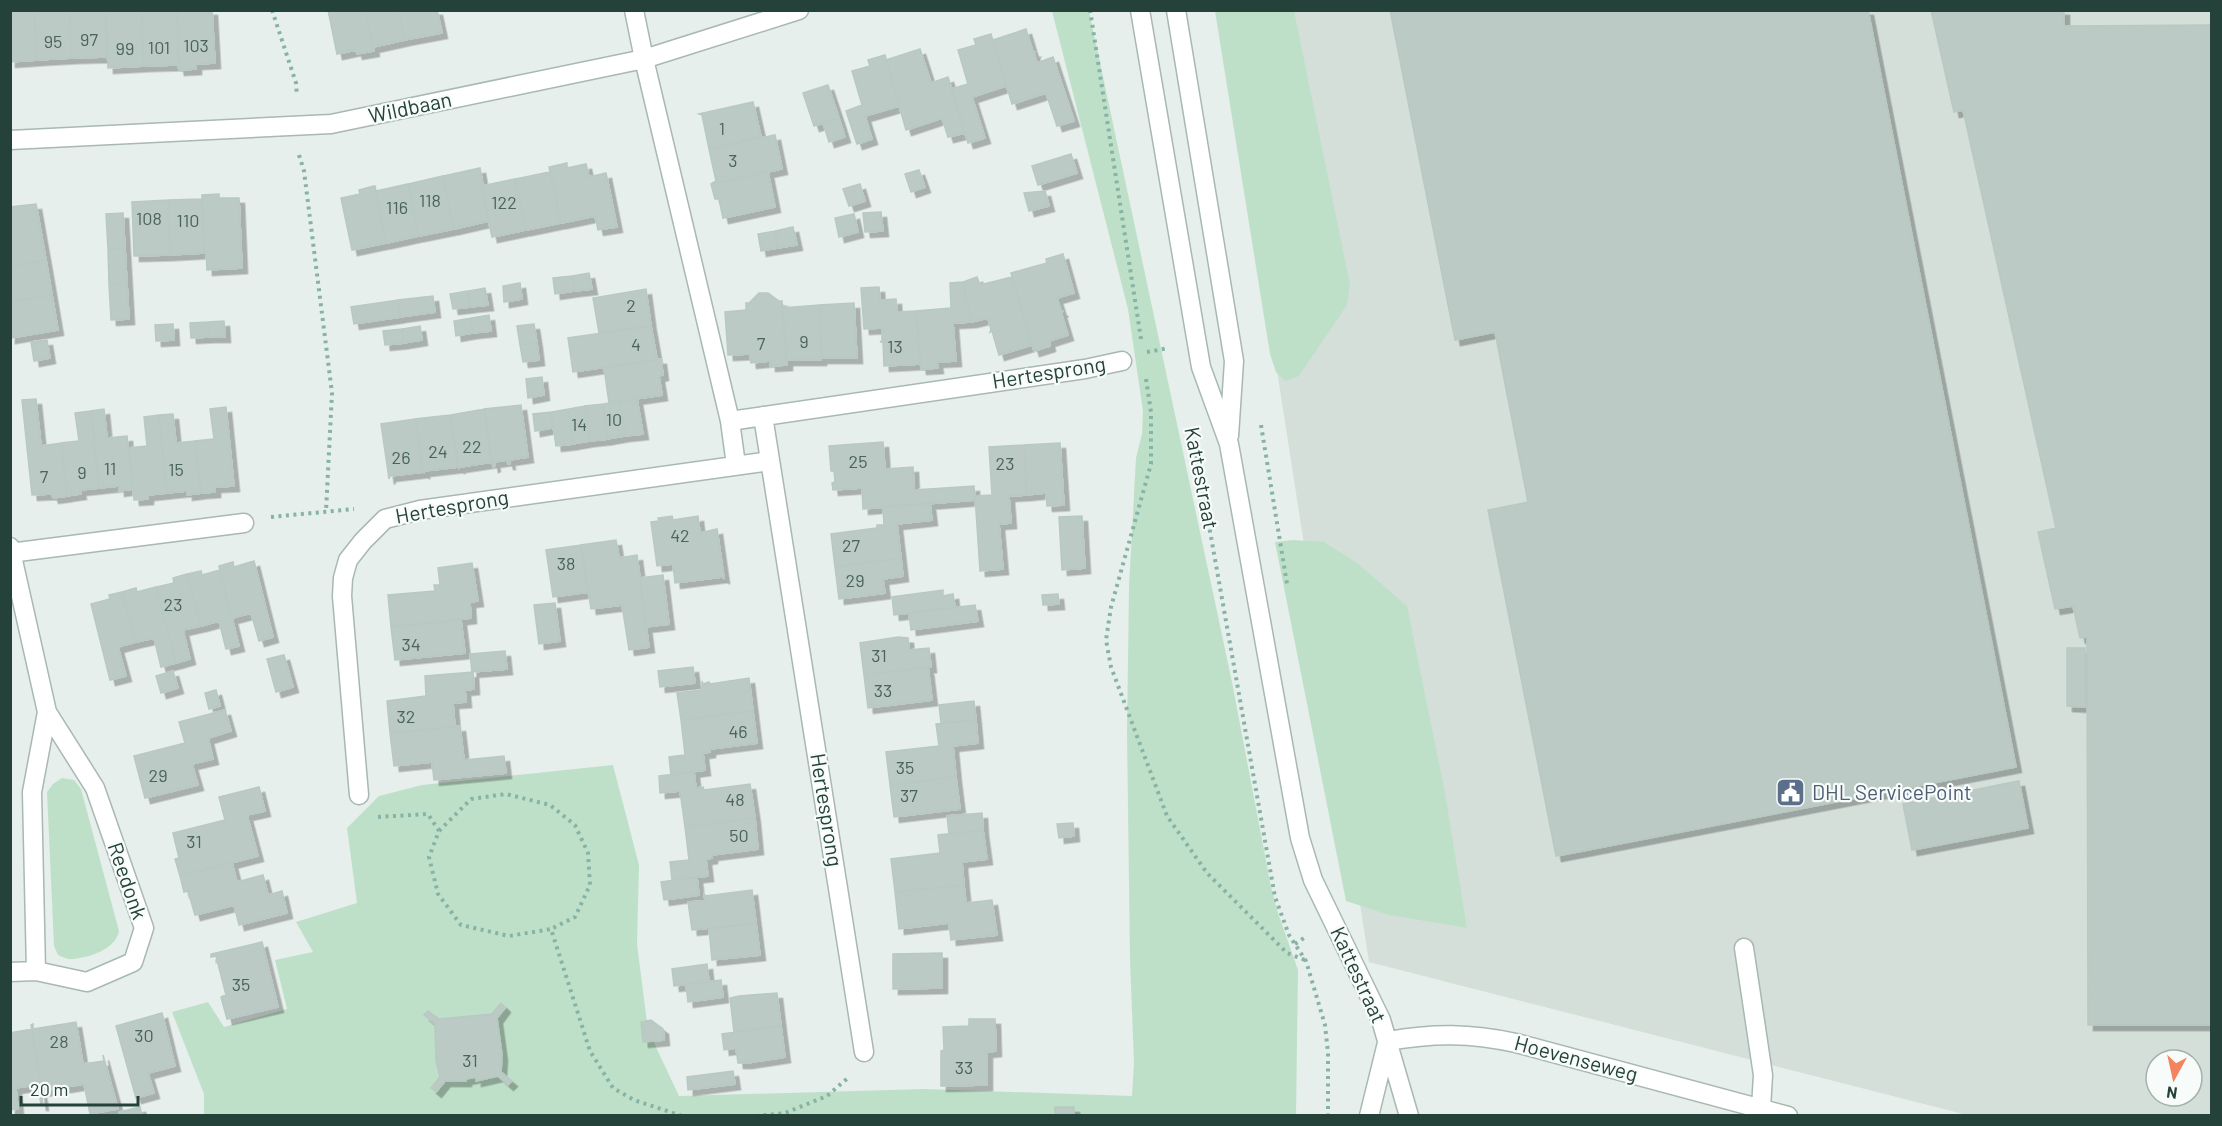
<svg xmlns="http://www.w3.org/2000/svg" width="2222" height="1126" font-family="Barlow,sans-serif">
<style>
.built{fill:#d4dfda;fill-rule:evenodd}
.green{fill:#bfe0c8}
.building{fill:#bbcac4;stroke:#b8c9c2;stroke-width:1.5;filter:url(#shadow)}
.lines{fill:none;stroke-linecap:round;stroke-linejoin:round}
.minor-casing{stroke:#a8b8b2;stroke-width:21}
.path{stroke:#86b3a5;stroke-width:4;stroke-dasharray:3 4.5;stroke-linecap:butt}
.minor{stroke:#fff;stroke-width:18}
.labels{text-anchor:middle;stroke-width:4.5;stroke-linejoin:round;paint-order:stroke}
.number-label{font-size:18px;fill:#4a645c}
.street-label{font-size:21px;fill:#24423a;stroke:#f7fbf9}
.service-label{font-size:21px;fill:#4e5e75;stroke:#f7fbf9;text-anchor:start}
</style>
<defs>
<filter id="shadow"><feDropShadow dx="5.5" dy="5.5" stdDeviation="0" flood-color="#0004"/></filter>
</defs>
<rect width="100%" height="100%" fill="#e6efeb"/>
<path class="built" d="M1221,11H2211V1115H1967L1369,962ZM2156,1060H2192V1096H2156Z"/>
<path class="green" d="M1052,11H1089L1232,682L1271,887L1278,913L1298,970L1296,1115H204V1094L172,1012L208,1002L224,1027L287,1009L275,960L313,952L296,922L357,903L347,828L379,796L422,785L613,765L639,865L637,944L648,1030L679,1096L924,1089L1132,1096L1134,1063L1130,959L1127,732L1129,587L1136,458L1142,434L1143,411L1128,309Z
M1215,11H1294L1350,284L1347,305L1299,376L1285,381L1276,372L1270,354Z
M1293,540L1324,542L1356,562L1407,606L1445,793L1467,928L1389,915L1346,901L1275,542Z
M62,778L74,780L81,789L119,931C116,949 89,958 72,959C68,960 63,957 58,955L54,946L47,792L53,784Z"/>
<path class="building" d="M10,10H34L37,60L10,62Z
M34,10H69L72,58L37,60Z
M69,10H106L107,57L72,58Z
M106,10H141L144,66L108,68Z
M141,10H177L179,70L178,65L144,66Z
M177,10H212L215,63L196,64V69L179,70Z
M328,10H365L374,51L357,54L356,50L337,54Z
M365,10H399L405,40L373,47Z
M399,10H437L442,33L405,40Z
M1390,10H1868L2016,767L1556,856L1488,510L1528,502L1495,332L1455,340Z
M1931,10H2064V26L2212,25V1025H2088L2087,637L2080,638L2073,606L2055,609L2038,532L2056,528L1963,110L1954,112Z
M1026,29L1033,52H1035L1034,53L1037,63L1053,57L1074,121L1057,126L1046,93L1012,104L993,40Z
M991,34L1006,86L972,97L985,138L968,143L951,89L968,84L958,50L976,45L974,39Z
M920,49L931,83L948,77L965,133L948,137L942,118L906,130L886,60Z
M885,55L899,106L865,116L872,139L857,144L846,111L862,105L852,71L870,66L868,60Z
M828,85L839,118L814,126L803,93Z
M753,102L761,137L709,149L702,115L699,114Z
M839,118L845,137L829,142L823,123Z
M775,135L782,169L711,184L716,181L709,149Z
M1071,154L1077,173L1038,185L1032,166Z
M567,163V168L586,164L589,177L606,173L617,227L598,230L595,216L561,223L549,167Z
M480,168L483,185L481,186L489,221L454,229L443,176Z
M919,170L925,187L911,192L905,174Z
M550,172L561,223L526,230L515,179Z
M768,172L775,207L723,218L719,199H715L711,184Z
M443,176L454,229L419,236L408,184Z
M515,179L526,230L492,237L481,186Z
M408,184L419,236L386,243L374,186H375L376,191Z
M860,184L865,201L849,206L843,189Z
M374,186L386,243L352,250L341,198L360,194L359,190Z
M1045,191L1049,206L1029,211L1024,193Z
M219,194V198H239L242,268L207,270L206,253H204L202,195Z
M202,199L204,253L170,255L168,200Z
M168,200L170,255L134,256L132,202Z
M36,204L46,260L10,266V207Z
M881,212L883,231L865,232L863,213Z
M123,213L125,248L108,249L106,214Z
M854,214L858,232L839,237L835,218Z
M793,227L797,245L778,248L775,231Z
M775,231L778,248L761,251L758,234Z
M125,248L127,283L109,284L108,249Z
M1063,254L1074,293L1057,298L1061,311H1063L1061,312L1068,335L1049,341L1050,346L1034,351L1011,273L1047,263L1046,259Z
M46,260L52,295L10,302V266Z
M589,273L592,289L575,291L572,276Z
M572,276L575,291L555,294L553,278Z
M977,277L980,285L1012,277L1032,345L999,355L992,331L990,332L991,330L988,318L971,322L963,282Z
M963,282L971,322L953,323L956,361L937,362L938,368L921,369L916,311L951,308L950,283Z
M127,283L129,319L111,320L109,284Z
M520,283L522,299L504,302L503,286Z
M879,287L880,300L896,299L897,312L916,311L920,364L884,366L883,342H880L882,341V328L864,329L861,288Z
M485,288L488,305L470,307L468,291Z
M646,289L651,326L599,333L593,298Z
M467,291L470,307L453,309L450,294Z
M759,293H768L779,301H782L787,365L770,366V361L751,363L750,354L728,355L725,312L746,310V303H749Z
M52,295L58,330L10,338V302Z
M433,296L435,312L400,317L398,300Z
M398,300L400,317L354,324L351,307Z
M854,303L857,358H822L819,305Z
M819,305L821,360H787V365L782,308Z
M489,315L491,331L473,333L471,318Z
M471,318L473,333L456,336L454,321Z
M224,321L225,337H209L208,322Z
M208,322L209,337L191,338L190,323Z
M173,324L174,340L156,341L155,325Z
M534,324L537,343L520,345L517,326Z
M420,326L422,340L404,343L402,329Z
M651,326L657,359H661L573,372L568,338Z
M402,329L404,343L385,345L383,331Z
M47,340L50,358L34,361L31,342Z
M537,343L539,360L523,362L520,345Z
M661,359L663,375L659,376L662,395L609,403L604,368Z
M542,377L544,395L528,398L526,379Z
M36,399L41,446L61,443L67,496L53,498L52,494L32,495L22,400Z
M637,399L643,434L625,436L620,401Z
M620,401L625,436L608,439L603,404Z
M603,404L608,439L590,441L585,406Z
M521,405L528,457L509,460L510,464H508L507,460L494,462L495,466L493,467L484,409Z
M585,406L590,441L573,444L568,409Z
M226,407L234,486L215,487V492L201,493L195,441L214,439L210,409Z
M104,409L107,438L127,436L133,489L119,491V486L99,488L91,411Z
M484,409L492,462L460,467L459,468L450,415Z
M568,409L573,444L556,446L551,412Z
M91,411L99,488L80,490L81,494L67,496L61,443L79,441L75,413Z
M551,412L552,428L535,431L533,414Z
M173,414L176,443L195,441L201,493L187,495V491L167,493L159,415Z
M159,415L167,493L148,495V499L134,500L129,448L147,446L144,417Z
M450,415L458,467L424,471V474L415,419Z
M415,419L423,472L390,476L389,479L381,424Z
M883,442L885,469L913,467L914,490L974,486L975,500L863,509L862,488L833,490L832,483L835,482L834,471H831L829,446Z
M1060,443L1064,505L1047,506L1046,493L1027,495L1024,445Z
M1024,445L1027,495L1009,496L1011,523L999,524L1003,569L980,571L975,496L992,495L989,447Z
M930,503L932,520L897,524L901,558L835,567L831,534L877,528V525H884L883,507Z
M672,516L673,520L698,516L700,533L717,529L724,578L722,577L675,583L673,564L657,566L651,522L659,521L658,518Z
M1082,516L1085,568L1062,570L1059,517Z
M616,540L619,558L637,555L649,647L629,650L622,605L591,609L581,545Z
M581,545L588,592L553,597L546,550Z
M901,558L903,576L883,579L885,593L839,599L835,567Z
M254,561L273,637L259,641L251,613L232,618L219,566L233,562L234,567Z
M472,563L478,601L470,602L471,618L391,627L388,595L435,591L434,585H440L438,568Z
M220,570L239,646L226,649L219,621L201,626L187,574L201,571L202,575Z
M187,574L201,626L183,630L190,659L176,663L156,587L174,583L173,578Z
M663,575L669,624L646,627L640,578Z
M156,587L176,663L161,667L154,638L136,642L122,592L136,588L137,592Z
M943,590V596L953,594L955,607L894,615L892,597Z
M122,592L136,642L118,647L126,676L110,680L91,604L110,599L109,595Z
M1058,594L1059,604L1043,605L1042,595Z
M555,603L560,641L539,644L534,605Z
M975,605L978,621L911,630L909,613Z
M461,620L465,653L395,660L391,627Z
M898,637L908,638L909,650L929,648L931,667L864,675L860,643Z
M2067,648H2085V707L2067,706Z
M505,651L507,669L472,672L470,654Z
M284,655L293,687L276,692L267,659Z
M693,667L695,683L660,687L658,671Z
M928,667L932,700L868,708L864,675Z
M173,671L178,688L161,693L156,676Z
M473,672L474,689L465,690L466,702L453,703L455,727L390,733L387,701L426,696L425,676Z
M749,678L753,711L681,720L677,693L702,690V681L703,684L709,682L710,684Z
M216,690L220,706L209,709L205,693Z
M974,701L976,720L941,723L939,705Z
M225,710L231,731L208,738L213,759L192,764L198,785L145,798L134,756L185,743L179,722Z
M753,711L757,743L710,749V752L703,753L705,770L671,775L669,757L685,755L681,720Z
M976,720L978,743L953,746L956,777L890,785L886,752L939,746L936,724Z
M460,726L464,760L504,756L506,773L434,780L432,762L394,766L390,733Z
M694,772L696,788L703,787L704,790L750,784L755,818L685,827L680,791L660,793L659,776Z
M956,777L960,809L894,817L890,785Z
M2019,781L2028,828L1912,850L1903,804Z
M259,787L265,811L247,815L258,856L180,876L175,859L179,858L173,833L225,820L219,797Z
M982,813L983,830L949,834L947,816Z
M755,818L758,849L712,855V858L706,859L708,876L672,880L670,862L689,860L685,827Z
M1073,823L1074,836L1059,838L1057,824Z
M983,830L987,859L962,862L964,885L895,892L891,859L940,853L938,835Z
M232,863L237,882L263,875L268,895L282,891L287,913L239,925L234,905L195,915L188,891L184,892L180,876Z
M697,877L699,895L664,900L661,882Z
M964,885L966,903L992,900L997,935L951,940L949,923L899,929L895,892Z
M752,890L756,923L692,930L688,902L705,901L704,893L705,896Z
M756,923L760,955L712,960L709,929Z
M262,942L278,1007L227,1019L221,997L226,995L216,956L211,957V954Z
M942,953V988L893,989V954Z
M707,964L709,982L674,986L672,969Z
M721,980L723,997L688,1002L686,984Z
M777,993L781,1026L734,1032L730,998L739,996Z
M501,1003L505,1007L497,1018L502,1055L501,1072L512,1081L508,1085L498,1076L476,1081V1077L466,1079V1081H445L436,1092L431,1088L440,1077L436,1061L435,1024L424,1015L428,1011L439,1019L492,1014Z
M162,1013L175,1066L148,1073L154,1093L136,1098L116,1026Z
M969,1019H995L996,1051L987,1052V1085L941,1086V1051L944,1050L943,1027L969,1026Z
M651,1020L663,1029L664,1040L643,1042L641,1022Z
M76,1022L83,1064L104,1061L103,1055L118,1109L90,1114L84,1084L41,1091L43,1105H41L38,1085L41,1084L31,1025L33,1024V1029Z
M781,1026L785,1057L747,1063H738L736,1048L724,1050L722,1034Z
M32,1029L41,1084L16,1088L18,1109L10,1110V1033Z
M733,1071L735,1084L688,1090L687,1077Z
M140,1107L142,1116H119V1112Z
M1055,1107H1074V1116H1055Z"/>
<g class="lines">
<defs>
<path id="minor" d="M634,10L644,59L730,421L736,465
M1140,10L1201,367L1229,444L1300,838L1313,880L1381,1020L1409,1116
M1176,10L1234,361L1229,436
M10,140L331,124L644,59L799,10
M763,416L864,1052
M730,421L1085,369L1122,361
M10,547L47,712L32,792L36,971
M10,553L244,523
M359,795L342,596L343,578L348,560L363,541L385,519L420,510L770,461
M1744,948L1763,1075L1761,1108
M10,972L36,971L87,982L133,962L144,928L95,788L47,712
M1388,1041C1434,1033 1470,1033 1516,1043L1788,1116
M1369,1116L1387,1043"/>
</defs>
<use href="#minor" class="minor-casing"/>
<path class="path" d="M272,10L296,83L297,96
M1090,10L1141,339
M299,155L304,171L332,393L326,511
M1147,352L1169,348
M1146,379L1151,412V464L1111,607L1106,640L1111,667L1167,816L1207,873L1287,953L1305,960
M1261,425L1287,584
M1194,441L1275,897L1289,935L1306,961L1325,1025L1328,1053V1116
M271,517L354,509
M378,817L428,814L439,831L429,857L438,894L461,925L509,936L551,929L590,1051L613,1088L634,1100L682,1116
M439,831L471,799L506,794L550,805L575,825L588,853L590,885L575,917L551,929
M1295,944L1307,936
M756,1116L785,1113L827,1096L849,1077"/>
<use href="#minor" class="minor"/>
</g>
<defs>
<symbol id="civic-square" viewBox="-11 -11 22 22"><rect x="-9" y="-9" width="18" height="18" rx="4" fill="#5c6f8a" stroke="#f7fbf9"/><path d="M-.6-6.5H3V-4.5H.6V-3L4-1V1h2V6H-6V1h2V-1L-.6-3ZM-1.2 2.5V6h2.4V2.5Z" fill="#fff"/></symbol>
</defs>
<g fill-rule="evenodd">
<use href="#civic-square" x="1774" y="776" width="33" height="33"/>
</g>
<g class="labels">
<g class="number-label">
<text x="89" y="46">97</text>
<text x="53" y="48">95</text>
<text x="196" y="52">103</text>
<text x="159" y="54">101</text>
<text x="125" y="55">99</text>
<text x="722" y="135">1</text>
<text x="733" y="167">3</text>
<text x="430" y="207">118</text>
<text x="504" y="209">122</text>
<text x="397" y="214">116</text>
<text x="149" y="225">108</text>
<text x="188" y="227">110</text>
<text x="631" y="312">2</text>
<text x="804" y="348">9</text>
<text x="761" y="350">7</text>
<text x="636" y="351">4</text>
<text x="895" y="353">13</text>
<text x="614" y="426">10</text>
<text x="579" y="431">14</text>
<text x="472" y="453">22</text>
<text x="438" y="458">24</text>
<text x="401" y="464">26</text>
<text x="858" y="468">25</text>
<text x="1005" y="470">23</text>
<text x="110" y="475">11</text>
<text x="176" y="476">15</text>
<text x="82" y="479">9</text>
<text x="44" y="483">7</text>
<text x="680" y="542">42</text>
<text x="851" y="552">27</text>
<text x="566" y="570">38</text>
<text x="855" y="587">29</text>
<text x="173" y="611">23</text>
<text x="411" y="651">34</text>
<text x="879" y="662">31</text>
<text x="883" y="697">33</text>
<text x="406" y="723">32</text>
<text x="738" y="738">46</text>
<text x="905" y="774">35</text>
<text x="158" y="782">29</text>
<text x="909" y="802">37</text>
<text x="735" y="806">48</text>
<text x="739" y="842">50</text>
<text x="194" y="848">31</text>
<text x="241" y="991">35</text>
<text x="144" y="1042">30</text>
<text x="59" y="1048">28</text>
<text x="470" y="1067">31</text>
<text x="964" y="1074">33</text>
</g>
<g class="street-label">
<text transform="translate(410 108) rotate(-12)" y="7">Wildbaan</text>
<text transform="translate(1049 373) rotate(-9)" y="7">Hertesprong</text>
<text transform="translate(1201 478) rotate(79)" y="7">Kattestraat</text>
<text transform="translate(452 507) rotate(-10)" y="7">Hertesprong</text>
<text transform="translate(826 810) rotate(81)" y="7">Hertesprong</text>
<text transform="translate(127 881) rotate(71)" y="7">Reedonk</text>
<text transform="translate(1358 975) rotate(65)" y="7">Kattestraat</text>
<text transform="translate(1576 1059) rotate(15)" y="7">Hoevenseweg</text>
</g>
<g class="service-label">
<text x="1812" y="800">DHL ServicePoint</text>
</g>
</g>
<rect width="2222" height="1126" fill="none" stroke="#24423a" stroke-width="24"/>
<g transform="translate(2174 1078) rotate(188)"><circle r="28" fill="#f7fbf9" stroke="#a3b1ad" stroke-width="1.5"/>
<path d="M0-4.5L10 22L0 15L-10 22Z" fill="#f4845f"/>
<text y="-9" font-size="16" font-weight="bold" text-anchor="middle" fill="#24423a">N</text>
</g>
<path d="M21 1096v9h117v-9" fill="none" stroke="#24423a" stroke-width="3"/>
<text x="30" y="1096" font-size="18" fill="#24423a" stroke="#f7fbf9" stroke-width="4.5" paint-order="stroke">20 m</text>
</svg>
